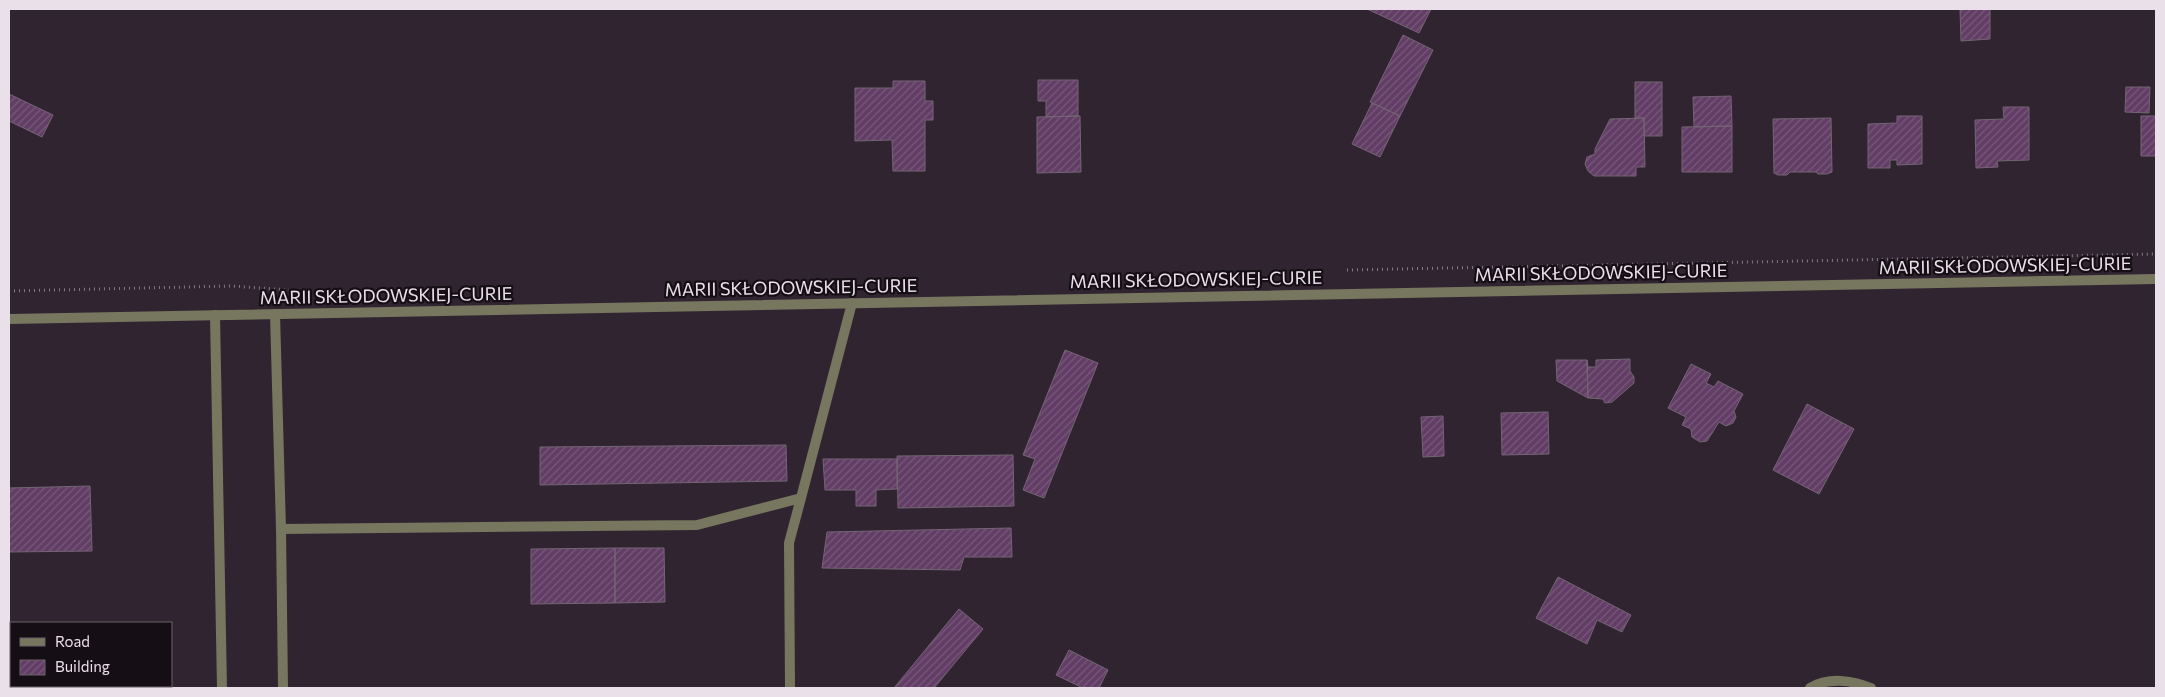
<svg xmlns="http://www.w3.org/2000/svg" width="2165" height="697" font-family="Commissioner,sans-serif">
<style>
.building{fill:url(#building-hatch);stroke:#746574}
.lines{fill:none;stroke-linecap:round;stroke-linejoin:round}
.path{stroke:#837984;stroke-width:3;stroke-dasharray:1 4;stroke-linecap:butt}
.service{stroke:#77765e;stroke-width:10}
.minor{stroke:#77765e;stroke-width:10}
.tertiary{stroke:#77765e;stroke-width:10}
.labels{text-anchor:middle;stroke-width:4.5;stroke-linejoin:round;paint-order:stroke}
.street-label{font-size:18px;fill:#e9e0e9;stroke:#150f15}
</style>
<defs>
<pattern id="building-hatch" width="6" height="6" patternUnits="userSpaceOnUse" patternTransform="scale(1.25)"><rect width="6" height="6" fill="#623d65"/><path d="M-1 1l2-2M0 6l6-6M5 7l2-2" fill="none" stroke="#78597b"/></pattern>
</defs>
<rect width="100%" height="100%" fill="#302431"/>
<path class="building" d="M1367,9H1431L1419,33Z
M1960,9H1990V39L1961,41Z
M1403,35L1433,50L1400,116L1370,102Z
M1038,80H1078V116L1046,117V101H1038Z
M893,81H925V101H933V120H925V171H893L892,140L855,141V88H893Z
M1635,82H1662V136H1644V118H1635Z
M2126,87H2150L2149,113L2125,112Z
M9,94L53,115L42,137L9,121Z
M1731,96L1732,126L1694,127L1693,97Z
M1372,103L1400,116L1380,157L1352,144Z
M2003,107H2029V160L1997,161L1998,167L1976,168L1975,120L2004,119Z
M1080,116L1081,172L1037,173V117Z
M1897,116H1922V164L1897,165V160H1890V168H1868V124L1897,123Z
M2141,116H2156V156H2141Z
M1644,118L1645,167H1636V176H1594L1588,171L1585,164L1587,157L1595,154V149L1610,119Z
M1831,118L1832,172L1827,174H1818L1816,172H1790L1787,175H1778L1774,173L1773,119Z
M1732,126V172H1682V127Z
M1065,350L1098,363L1044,498L1023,490L1035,459L1023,455Z
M1630,359V371L1634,377V383L1612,402L1605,403L1603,399L1588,398L1587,360L1588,367H1596V360Z
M1556,360H1587L1588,398L1557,381Z
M1691,364L1711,374L1706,383L1714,387L1718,381L1743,394L1734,411L1736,417L1733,423L1726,426L1719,422L1707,441L1700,442L1692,437L1691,429L1682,425L1686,417L1668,408Z
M1807,404L1854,429L1819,494L1773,470Z
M1548,412L1549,454L1502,455L1501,413Z
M1443,416L1444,456L1423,457L1421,417Z
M786,445L787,481L540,485V447Z
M1013,455L1014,506L898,508L897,456Z
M823,459H897V489L876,490V506H856V490H825Z
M90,486L92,551L9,552V488Z
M1011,528L1012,557H964L960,570L822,568L827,532Z
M615,548H664L665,602L615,603Z
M615,548V603L531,604V549Z
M1558,577L1631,615L1622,632L1597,620L1587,644L1536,618Z
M959,609L983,629L934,688H894Z
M1069,650L1108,670L1099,688H1083L1056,675Z"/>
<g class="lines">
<path class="path" d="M1347,270L2156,254
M9,291L231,286L289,290"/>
<path class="service" d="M275,314L281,529L697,525L801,498L852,303
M215,315L222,688
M281,529L283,688
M790,688L789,543L801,498"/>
<path class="minor" d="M1810,688C1828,677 1852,680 1871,688"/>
<path class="tertiary" d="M9,319L2156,279"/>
</g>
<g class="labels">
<g class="street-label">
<text transform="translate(2005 266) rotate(-1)" y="6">MARII SKŁODOWSKIEJ-CURIE</text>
<text transform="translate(1601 273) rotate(-1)" y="6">MARII SKŁODOWSKIEJ-CURIE</text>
<text transform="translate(1196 280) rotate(-1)" y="6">MARII SKŁODOWSKIEJ-CURIE</text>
<text transform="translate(791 288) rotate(-1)" y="6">MARII SKŁODOWSKIEJ-CURIE</text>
<text transform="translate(386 296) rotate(-1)" y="6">MARII SKŁODOWSKIEJ-CURIE</text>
</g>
</g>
<rect width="2165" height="697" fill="none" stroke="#e9e0e9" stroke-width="20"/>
<rect x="10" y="622" width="162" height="65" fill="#150f15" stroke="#6a636a"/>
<rect x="20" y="638" width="25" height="8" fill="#77765e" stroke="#6a636a"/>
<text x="55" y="647" font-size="15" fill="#e9e0e9">Road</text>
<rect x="20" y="660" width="25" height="15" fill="url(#building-hatch)" stroke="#6a636a"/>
<text x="55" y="672" font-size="15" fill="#e9e0e9">Building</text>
</svg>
